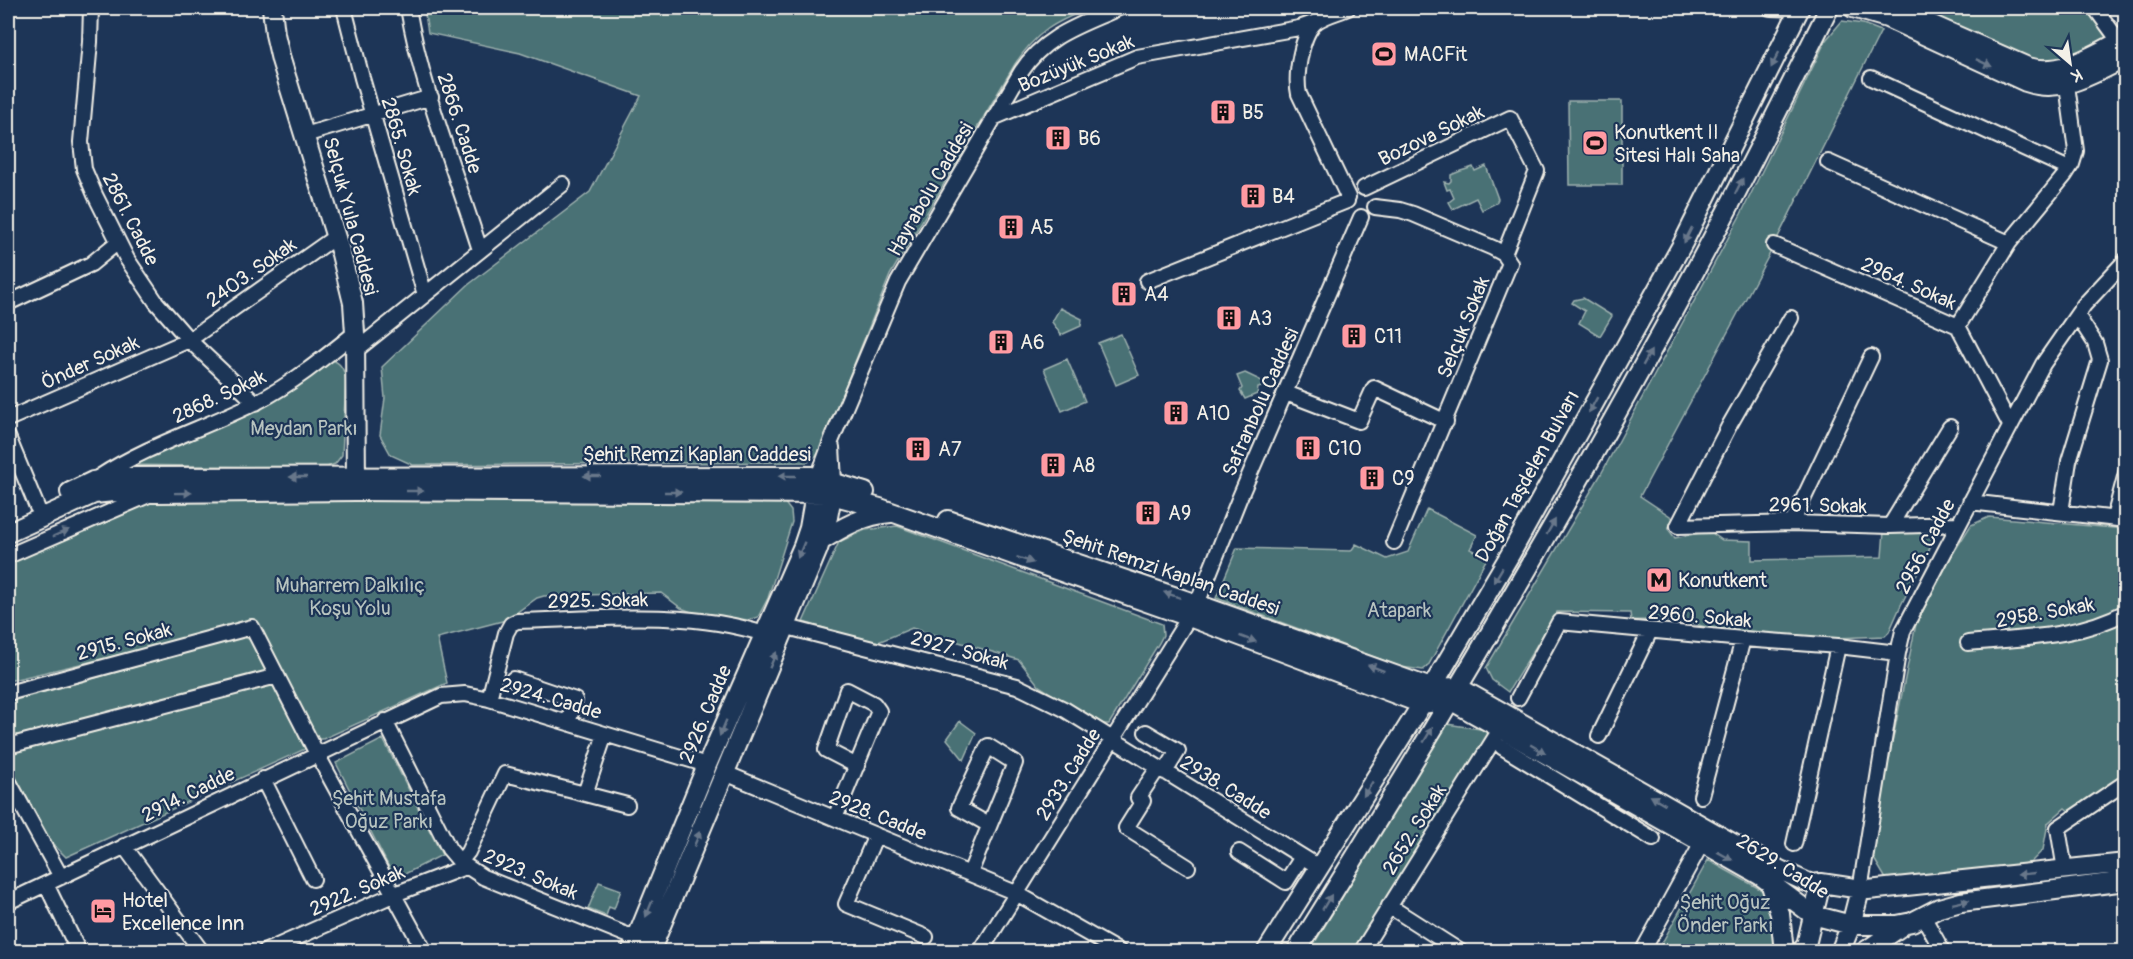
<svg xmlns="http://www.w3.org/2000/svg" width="2133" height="959" font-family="Pangolin,sans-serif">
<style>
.green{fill:#487175;stroke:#9eb1ae;stroke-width:1.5}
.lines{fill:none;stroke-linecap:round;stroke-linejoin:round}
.street-casing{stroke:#f4f1e8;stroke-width:18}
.secondary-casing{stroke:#f4f1e8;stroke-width:22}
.street{stroke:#1d3557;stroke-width:14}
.secondary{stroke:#1d3557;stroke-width:18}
.oneway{fill:#68778a}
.labels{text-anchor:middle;stroke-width:4.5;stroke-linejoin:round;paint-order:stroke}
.poi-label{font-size:20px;fill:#f4f1e8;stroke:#1d3557;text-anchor:start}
.street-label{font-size:20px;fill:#f4f1e8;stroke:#1d3557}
.park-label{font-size:20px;fill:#b8c4c0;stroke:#1d3557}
</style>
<rect width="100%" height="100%" fill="#1d3557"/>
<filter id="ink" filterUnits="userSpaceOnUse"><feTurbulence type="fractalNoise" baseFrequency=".0167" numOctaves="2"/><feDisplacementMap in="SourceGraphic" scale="12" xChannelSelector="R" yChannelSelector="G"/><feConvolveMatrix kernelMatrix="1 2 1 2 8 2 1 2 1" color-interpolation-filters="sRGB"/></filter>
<g filter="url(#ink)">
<path class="green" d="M424,8H1090C1055,22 1036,32 1015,64L890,275L818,454L808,462L413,465L391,455L380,435L385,398L382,367L468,285L590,192L641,96L520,53L428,33Z
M1911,8H2085L2108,31L2107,41L2063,61H2039Z
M1842,21L1863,24L1881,31L1768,257L1640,496L1673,518L1668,529L1675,538L1709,531L1722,540L1752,541V560L1882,557L1884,531L1938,532L1901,605L1889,632L1885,636L1811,639L1735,635L1684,621L1631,620L1630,613L1557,612L1508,692L1492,680L1486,668L1600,476L1741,214L1826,40Z
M1568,101H1622V185H1569Z
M1486,166L1498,199L1496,203L1482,210L1476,198L1453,209L1449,202L1454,198L1450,189L1447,190L1444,182L1449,183L1451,181V175C1459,171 1465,170 1473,167L1475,171Z
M1583,298L1612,316L1600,336L1579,323L1585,311L1572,303L1574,300Z
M1060,308L1082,319L1081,326L1061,335L1052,322Z
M1121,334L1139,375L1116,385L1098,343Z
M326,358C339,361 343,366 346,379L342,455L335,464L324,468L127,465Z
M1067,359L1085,401L1062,411L1044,369Z
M1245,373L1260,380L1264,386L1258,388L1257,394L1245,399L1240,391L1242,388L1237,376Z
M431,495L784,502L791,511L792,522L768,598L758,617L748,620L694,613L681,608L661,593L544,596L537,598L506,620L437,638L447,683L323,739H315L254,623L8,681V561L157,499L361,500Z
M1427,509L1477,535L1470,549L1487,558L1428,666L1423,670L1401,667L1216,598L1237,548L1351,551L1356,544L1387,559L1408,552Z
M1989,517L2125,529V778L2078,812H2070L2065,808L2048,823L2043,850L2025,868L1886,879L1870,852L1916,624L1952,555L1971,525Z
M897,526L1162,624L1163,635L1159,643L1109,724H1099L1039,686L1019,660L912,628L876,643L803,622L839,542L865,530Z
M243,637L252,640L305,749L66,857L52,843L8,763V702Z
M960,721L976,733L964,760L947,739Z
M1447,724L1493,731L1355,951L1309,952Z
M383,739L442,855L395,879L336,763Z
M1708,860L1769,894L1778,951L1657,952Z
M599,882L621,890L614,909L609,907L606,916L588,909Z"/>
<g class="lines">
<defs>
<path id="street" d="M91,8L90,42L81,142L84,169L95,195L127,259L156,302L189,340L256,403
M344,8L362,78L425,295
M408,8C422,90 455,170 480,250
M1348,8C1339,12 1326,15 1317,21C1301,33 1295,76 1299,94L1348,197
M1770,8L1800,9
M2095,8L2119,41
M1871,78L2069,169
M993,118L1137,57L1299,28L1316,22
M305,135L431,97
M1828,162L2009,243
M1364,188L1510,118L1537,171L1504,254
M1375,207L1400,210L1413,214L1493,248L1504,254L1510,263L1394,542
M1774,245L1958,326L2010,425
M1147,281L1347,201
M8,303L91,264L118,242
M1791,318L1729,426L1678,526L1792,523L1890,526L1958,524
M1958,326L2009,243L2065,175L2072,164L2076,151L2067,85
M355,351L563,184
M1286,393L1359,421L1374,388L1446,422
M8,419L189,340L335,237
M8,437L37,507
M832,447L834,481
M99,477C148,445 205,428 257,402C292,384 324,358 355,333
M818,477L832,439L898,282L1021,72C1045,35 1081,25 1119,8
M1970,502L2126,520
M2061,512L2069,461L2100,360L2095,343L2077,315
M2114,518L2126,473
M1792,523L1871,357
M1890,526L1950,427
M8,556L151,494
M1197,604L1239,499L1361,217
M787,627L1017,686L1064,709L1319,867
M1968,643C2021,638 2078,638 2126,612
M513,679L575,700L568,723
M8,693L252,627L317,754L425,952
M1518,698L1559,622L1743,639L1838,646L1898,653
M489,699L506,633L511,624L517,621C596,619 689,609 764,634
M385,721L449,849L460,862L483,877L637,939
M1146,732L1178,751L1165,772
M1599,736L1650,631
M8,746L277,676
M1502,747L1653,839
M1158,768L1138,798L1143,801L1126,828L1188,867
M725,773L1016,893L1120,952
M263,779L313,879
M8,780L61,877
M585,794L627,805
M1701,796L1743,639
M835,818L879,711L874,704L847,690L826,750L857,766
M876,835L846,904L926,937
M1794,844L1838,646
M124,846L202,952
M1239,852L1286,882L1302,857
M460,862L468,852L505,774L585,794L605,734
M2065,870L2058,828L2126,782
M970,873L1015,763L988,746L959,808L989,825
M46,884L79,952
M1860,890L1898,653L1903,631L2043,364L2084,305L2126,260
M8,902L441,696L465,694L489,699L707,765
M1389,906L1461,952
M1923,916L1943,952
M264,952L395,894L465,867
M980,952L1189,617
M1361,952L1501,728
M1642,952L1702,843"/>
<path id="secondary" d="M272,8L275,34L281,60L341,254L353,303L355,333L356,486
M1853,8L1887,18L2026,82C2062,95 2094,73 2126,58
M1903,12L2028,67C2062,77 2096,53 2126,38
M70,492L93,481L118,477L812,476L865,492
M948,520L1197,604L1431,688L1458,687
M8,533L94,494L114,492L154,493L356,491L828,494L880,508L1189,617L1422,704L1450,700L1761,876L1813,915L1851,925H1897L1912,922L1939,908L1961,902L2126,881
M821,541C843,527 864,515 891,513
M1458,687L1780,870L1811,884L1821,883L1868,890L2126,863
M1770,882L1780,914L1784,952
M631,952L707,765L803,546L809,528L817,483
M650,952L818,549L828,517L834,485
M1266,952L1422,704L1511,553L1683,243L1800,8
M1296,952C1439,724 1576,492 1703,256C1747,174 1788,90 1829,8
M1801,952L1806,945L1821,883
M1840,952L1851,925L1860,890
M1864,952L1902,926"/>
</defs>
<use href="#street" class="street-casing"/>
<use href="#secondary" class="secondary-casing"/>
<use href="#street" class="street"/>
<use href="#secondary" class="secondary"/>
</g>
<defs><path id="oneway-solid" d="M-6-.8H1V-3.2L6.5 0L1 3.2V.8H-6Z" transform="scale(1.5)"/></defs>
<g class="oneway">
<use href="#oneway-solid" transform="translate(1775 60) rotate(117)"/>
<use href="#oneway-solid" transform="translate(1984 63) rotate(25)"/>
<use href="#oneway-solid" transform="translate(1739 186) rotate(-63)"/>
<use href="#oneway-solid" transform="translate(1688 235) rotate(117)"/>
<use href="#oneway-solid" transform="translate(1647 358) rotate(-61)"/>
<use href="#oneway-solid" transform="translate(1593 405) rotate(119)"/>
<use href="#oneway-solid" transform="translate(592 476) rotate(180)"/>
<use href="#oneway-solid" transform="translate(787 476) rotate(180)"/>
<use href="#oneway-solid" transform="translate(298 477) rotate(180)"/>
<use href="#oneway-solid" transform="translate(415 491)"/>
<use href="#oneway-solid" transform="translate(673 492)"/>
<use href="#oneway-solid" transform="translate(183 493) rotate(-1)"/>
<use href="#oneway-solid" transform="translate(1551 527) rotate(-60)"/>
<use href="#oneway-solid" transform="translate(61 533) rotate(-23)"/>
<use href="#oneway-solid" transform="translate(801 550) rotate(113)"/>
<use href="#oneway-solid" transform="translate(1025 560) rotate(19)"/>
<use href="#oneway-solid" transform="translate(1498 575) rotate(121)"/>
<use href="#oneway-solid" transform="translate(1172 595) rotate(-161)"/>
<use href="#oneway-solid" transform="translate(1248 639) rotate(20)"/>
<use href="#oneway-solid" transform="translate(773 660) rotate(-67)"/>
<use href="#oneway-solid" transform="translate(1376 668) rotate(-160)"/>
<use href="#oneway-solid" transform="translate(723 728) rotate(113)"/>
<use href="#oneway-solid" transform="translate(1428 735) rotate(-59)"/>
<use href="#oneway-solid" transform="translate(1538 749) rotate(30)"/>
<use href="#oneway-solid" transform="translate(1368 789) rotate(122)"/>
<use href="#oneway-solid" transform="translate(1658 800) rotate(-150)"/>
<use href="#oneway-solid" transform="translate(697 839) rotate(-67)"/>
<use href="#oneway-solid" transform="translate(1725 856) rotate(29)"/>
<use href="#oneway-solid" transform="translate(2026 874) rotate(174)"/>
<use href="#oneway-solid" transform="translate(1327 902) rotate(-59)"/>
<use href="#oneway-solid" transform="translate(1961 902) rotate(-12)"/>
<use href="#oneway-solid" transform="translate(649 909) rotate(112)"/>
</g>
</g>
<defs>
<symbol id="stadium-square" viewBox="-11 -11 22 22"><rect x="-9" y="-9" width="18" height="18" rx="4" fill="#ff9aa2" stroke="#1d3557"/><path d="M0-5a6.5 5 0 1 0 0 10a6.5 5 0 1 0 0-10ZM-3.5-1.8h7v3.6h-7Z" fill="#111"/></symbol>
<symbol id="building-square" viewBox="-11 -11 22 22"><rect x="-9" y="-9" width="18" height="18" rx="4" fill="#ff9aa2" stroke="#1d3557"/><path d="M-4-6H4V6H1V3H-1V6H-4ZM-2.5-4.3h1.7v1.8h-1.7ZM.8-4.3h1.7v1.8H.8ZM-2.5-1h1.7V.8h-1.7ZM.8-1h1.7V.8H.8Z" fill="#111"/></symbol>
<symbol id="metro-square" viewBox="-11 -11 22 22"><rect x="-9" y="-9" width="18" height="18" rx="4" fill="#ff9aa2" stroke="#1d3557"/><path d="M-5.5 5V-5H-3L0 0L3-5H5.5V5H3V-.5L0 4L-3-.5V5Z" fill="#111"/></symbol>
<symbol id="hotel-square" viewBox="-11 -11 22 22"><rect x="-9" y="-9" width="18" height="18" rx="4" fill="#ff9aa2" stroke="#1d3557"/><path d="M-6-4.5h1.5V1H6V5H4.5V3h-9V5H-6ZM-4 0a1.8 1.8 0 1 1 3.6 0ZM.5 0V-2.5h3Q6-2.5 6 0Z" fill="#111"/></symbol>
</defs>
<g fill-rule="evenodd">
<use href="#stadium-square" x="1369" y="39" width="30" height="30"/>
<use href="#building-square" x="1208" y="97" width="30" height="30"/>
<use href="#building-square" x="1043" y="123" width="30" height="30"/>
<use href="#stadium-square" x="1580" y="128" width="30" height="30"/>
<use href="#building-square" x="1238" y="181" width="30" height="30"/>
<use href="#building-square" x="996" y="212" width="30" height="30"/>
<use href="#building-square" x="1109" y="279" width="30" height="30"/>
<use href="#building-square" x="1214" y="303" width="30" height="30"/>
<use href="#building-square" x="1339" y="321" width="30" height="30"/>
<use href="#building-square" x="986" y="327" width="30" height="30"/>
<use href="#building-square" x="1161" y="398" width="30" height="30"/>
<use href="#building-square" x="1293" y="433" width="30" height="30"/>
<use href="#building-square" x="903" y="434" width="30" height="30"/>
<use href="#building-square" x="1038" y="450" width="30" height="30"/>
<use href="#building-square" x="1357" y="463" width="30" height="30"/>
<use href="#building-square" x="1133" y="498" width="30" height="30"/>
<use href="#metro-square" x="1644" y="565" width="30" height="30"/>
<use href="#hotel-square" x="88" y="896" width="30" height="30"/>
</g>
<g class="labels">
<g class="poi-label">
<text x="1404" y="61">MACFit</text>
<text x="1242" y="119">B5</text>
<text x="1614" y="139">Konutkent II<tspan x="1614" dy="23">Sitesi Halı Saha</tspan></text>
<text x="1078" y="145">B6</text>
<text x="1272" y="203">B4</text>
<text x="1030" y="234">A5</text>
<text x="1144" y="301">A4</text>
<text x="1248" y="325">A3</text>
<text x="1374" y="343">C11</text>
<text x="1020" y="349">A6</text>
<text x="1196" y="420">A10</text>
<text x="1328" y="455">C10</text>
<text x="938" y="456">A7</text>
<text x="1072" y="472">A8</text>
<text x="1392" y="485">C9</text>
<text x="1168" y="520">A9</text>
<text x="1678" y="587">Konutkent</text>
<text x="122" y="907">Hotel<tspan x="122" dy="23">Excellence Inn</tspan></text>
</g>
<g class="street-label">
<text transform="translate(1076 63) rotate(-22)" y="7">Bozüyük Sokak</text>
<text transform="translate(460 123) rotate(72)" y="7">2866. Cadde</text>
<text transform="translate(1431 135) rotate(-26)" y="7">Bozova Sokak</text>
<text transform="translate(402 146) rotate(74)" y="7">2865. Sokak</text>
<text transform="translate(930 189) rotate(-60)" y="7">Hayrabolu Caddesi</text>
<text transform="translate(351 216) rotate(75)" y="7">Selçuk Yula Caddesi</text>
<text transform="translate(131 219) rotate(63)" y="7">2861. Cadde</text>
<text transform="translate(251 272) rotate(-35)" y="7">2403. Sokak</text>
<text transform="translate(1909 283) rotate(24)" y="7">2964. Sokak</text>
<text transform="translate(1463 327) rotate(-68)" y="7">Selçuk Sokak</text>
<text transform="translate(90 362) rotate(-24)" y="7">Önder Sokak</text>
<text transform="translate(219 396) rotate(-25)" y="7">2868. Sokak</text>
<text transform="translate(1260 402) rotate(-66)" y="7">Safranbolu Caddesi</text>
<text x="697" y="461">Şehit Remzi Kaplan Caddesi</text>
<text transform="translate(1527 476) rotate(-61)" y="7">Doğan Taşdelen Bulvarı</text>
<text transform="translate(1818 505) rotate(1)" y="7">2961. Sokak</text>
<text transform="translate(1925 546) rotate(-62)" y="7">2956. Cadde</text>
<text transform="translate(1171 572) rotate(19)" y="7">Şehit Remzi Kaplan Caddesi</text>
<text transform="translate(598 600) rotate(-1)" y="7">2925. Sokak</text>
<text transform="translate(2045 612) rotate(-10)" y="7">2958. Sokak</text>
<text transform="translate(1700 616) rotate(5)" y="7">2960. Sokak</text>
<text transform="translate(124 641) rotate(-15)" y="7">2915. Sokak</text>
<text transform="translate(960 650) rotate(15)" y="7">2927. Sokak</text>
<text transform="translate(551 698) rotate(16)" y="7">2924. Cadde</text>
<text transform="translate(705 714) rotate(-67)" y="7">2926. Cadde</text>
<text transform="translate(1068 774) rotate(-58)" y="7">2933. Cadde</text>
<text transform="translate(1226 787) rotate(32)" y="7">2938. Cadde</text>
<text transform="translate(188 794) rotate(-26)" y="7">2914. Cadde</text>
<text transform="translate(878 815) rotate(22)" y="7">2928. Cadde</text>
<text transform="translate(1414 829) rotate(-58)" y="7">2652. Sokak</text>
<text transform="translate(1783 866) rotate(32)" y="7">2629. Cadde</text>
<text transform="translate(531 874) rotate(23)" y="7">2923. Sokak</text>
<text transform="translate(357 890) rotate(-23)" y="7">2922. Sokak</text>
</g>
<g class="park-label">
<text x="304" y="435">Meydan Parkı</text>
<text x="350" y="592">Muharrem Dalkılıç<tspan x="350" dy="23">Koşu Yolu</tspan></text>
<text x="1399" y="617">Atapark</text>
<text x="389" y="805">Şehit Mustafa<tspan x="389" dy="23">Oğuz Parkı</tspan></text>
<text x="1725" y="909">Şehit Oğuz<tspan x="1725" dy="23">Önder Parkı</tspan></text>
</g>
</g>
<rect width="2133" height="959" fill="none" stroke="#1d3557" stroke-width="30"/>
<rect x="15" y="15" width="2103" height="929" fill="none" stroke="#f4f1e8" stroke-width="2" filter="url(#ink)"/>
<g transform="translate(2070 63) rotate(151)" stroke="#1d3557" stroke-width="4.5" paint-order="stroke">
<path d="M0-4.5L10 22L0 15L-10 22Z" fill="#f4f1e8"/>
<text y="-9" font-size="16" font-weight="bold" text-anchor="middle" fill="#f4f1e8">K</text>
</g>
</svg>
